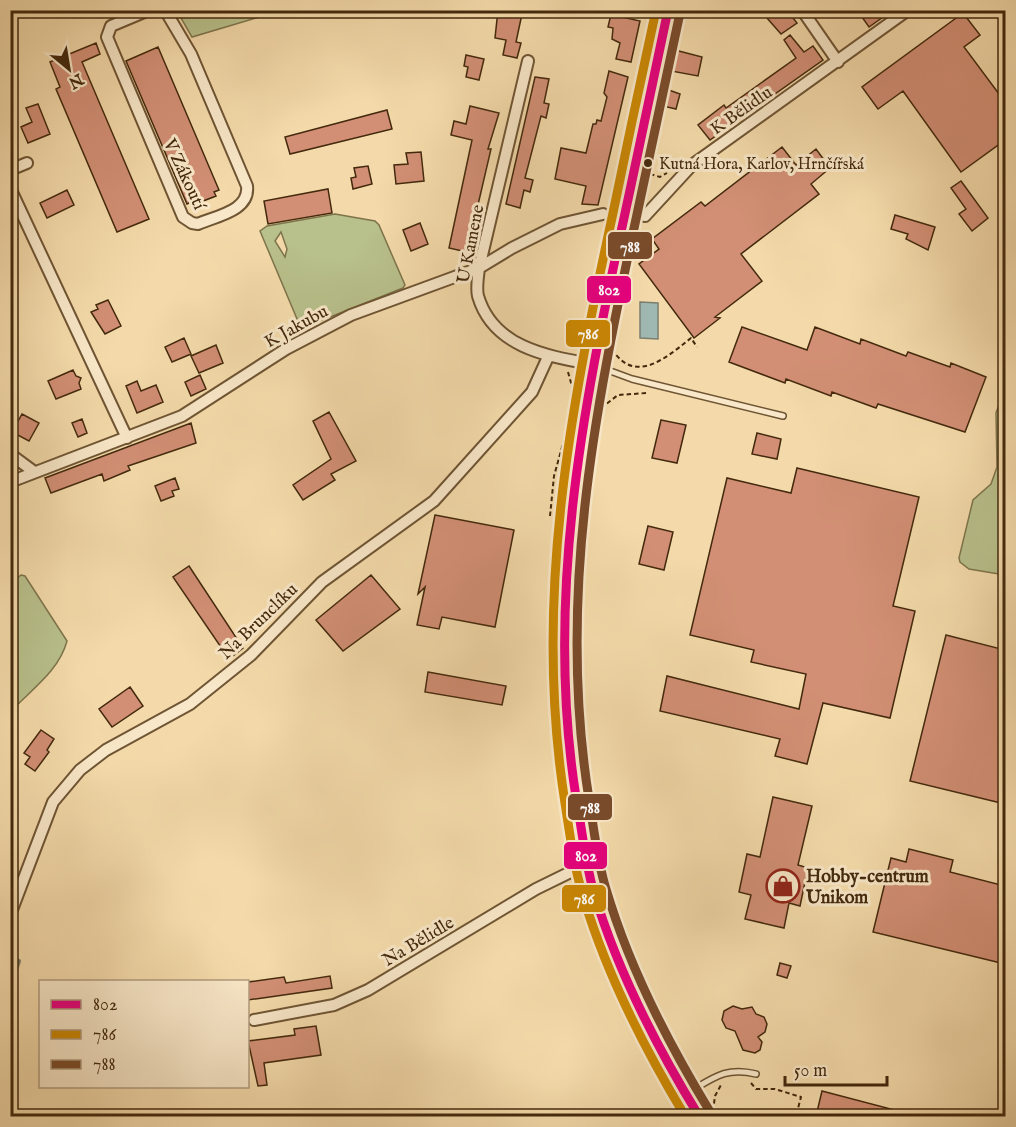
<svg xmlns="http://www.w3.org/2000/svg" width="1016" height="1127" font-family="'IM FELL English',serif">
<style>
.green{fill:#b8c08b;stroke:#7e744c;stroke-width:1.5;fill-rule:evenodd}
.water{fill:#9fb8b2;stroke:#7a7f70;stroke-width:1.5}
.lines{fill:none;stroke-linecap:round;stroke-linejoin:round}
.stream{stroke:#7a7f70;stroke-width:4}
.building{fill:#d28f75;stroke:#43290d;stroke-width:1.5}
.lane-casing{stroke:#6f5534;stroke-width:8}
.street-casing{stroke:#6f5534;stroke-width:14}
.secondary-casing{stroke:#43290d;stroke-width:18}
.path{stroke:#43290d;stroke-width:2;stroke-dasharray:4.5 3;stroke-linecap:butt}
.lane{stroke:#f8e7c8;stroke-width:5}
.street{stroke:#f8e7c8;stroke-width:10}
.secondary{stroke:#f8e7c8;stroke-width:15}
.bus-1-casing{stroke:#f8e7c8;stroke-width:14}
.bus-2-casing{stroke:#f8e7c8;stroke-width:14}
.bus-3-casing{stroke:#f8e7c8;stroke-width:14}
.bus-1{stroke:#e5007d;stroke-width:9}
.bus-2{stroke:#ca8703;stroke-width:9}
.bus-3{stroke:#7a4b2a;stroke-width:9}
.bus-dot{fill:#43290d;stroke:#f8e7c8;stroke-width:2}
.labels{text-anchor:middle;stroke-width:6;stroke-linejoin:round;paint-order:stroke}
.bus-label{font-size:16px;fill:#43290d;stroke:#f8e7c8;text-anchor:start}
.street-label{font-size:18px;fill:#43290d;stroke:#f8e7c8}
.poi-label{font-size:18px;font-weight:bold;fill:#43290d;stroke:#f8e7c8;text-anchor:start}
.line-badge{stroke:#f8e7c8;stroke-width:2}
.badge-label{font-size:16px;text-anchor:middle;font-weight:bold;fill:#fff}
</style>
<rect width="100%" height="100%" fill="#f4daaa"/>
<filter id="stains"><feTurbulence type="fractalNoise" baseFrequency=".00333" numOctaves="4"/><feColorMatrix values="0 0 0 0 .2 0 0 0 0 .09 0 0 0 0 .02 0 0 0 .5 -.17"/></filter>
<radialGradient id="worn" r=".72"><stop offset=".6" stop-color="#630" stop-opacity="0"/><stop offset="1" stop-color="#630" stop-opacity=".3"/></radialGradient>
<path class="green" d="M177,11H280L192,37Z
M335,214L375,221L379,225L405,285L403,288L305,327L300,326L260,231L267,226ZM281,232L287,249L285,257L275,241Z
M1005,389L1006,575H1005L969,569L960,562L959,558L973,500L991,484L997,467L996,413Z
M21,575L25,576L67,641C59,671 31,690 11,711V583Z"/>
<path class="water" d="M640,302L658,303V339L640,338Z"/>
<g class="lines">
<path class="stream" d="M10,988L19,961"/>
</g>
<path class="building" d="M498,10L522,14L516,42L521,43L517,58L503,55L506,40L495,38Z
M612,10L623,12L622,17L640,21L631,62L616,59L620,43L612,39L613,28L608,27Z
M776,10H787L797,23L781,34L767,18Z
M857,10H893L869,27Z
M963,13L980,35L964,47L1005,102V140L961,172L903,91L878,109L862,87Z
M790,35L804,52L813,46L823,60L710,140L698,125L724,105L726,108L796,58L784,40Z
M96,43L100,54L82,62L149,219L117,232L56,89L60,87L50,62Z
M158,47L219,190L214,192L216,196L198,203L196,200L187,204L126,61Z
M675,50L702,57L698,76L671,71Z
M466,55L484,59L479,80L466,77L468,67L464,66Z
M609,71L628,77L598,205L582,204L586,186L555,179L561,148L586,153L593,124H596L597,120L601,121L607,97L604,93Z
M535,77L549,79L544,103L549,104L546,118L541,116L525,178L533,180L530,192L524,190L520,208L506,204Z
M666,89L680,94L676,109L663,106Z
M38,104L50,134L28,143L21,127L32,122L26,108Z
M470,106L499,113L488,149H491L467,252L449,248L472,140L451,135L454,121L466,124Z
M387,110L392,129L290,154L285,137Z
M782,147L796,165L816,149L830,168L811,184L819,194L741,254L762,281L715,317L720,318L694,338L639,264L659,249L652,239L701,202L705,206Z
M421,152L424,181L396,184L394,165L408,164L406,153Z
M368,166L372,184L353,189L351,178L356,177L354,168Z
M961,181L988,218L972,231L959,214L966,209L951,188Z
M328,189L332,213L268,224L264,201Z
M67,190L74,205L47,218L40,203Z
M895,215L935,227L928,250L906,239L908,234L891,229Z
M420,223L428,244L411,251L403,230Z
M108,300L121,326L105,334L91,312L98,309L96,305Z
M742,327L807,350L815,327L860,344L861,339L906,356L908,352L950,367L951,363L986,377L965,432L878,404L876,408L832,392L831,396L786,379L785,383L729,362Z
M184,338L191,354L172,362L165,347Z
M216,345L223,363L199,373L191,356Z
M73,370L76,376L81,378L79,383L81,389L56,399L48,381Z
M200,375L206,389L191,396L185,382Z
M137,381L141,391L156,385L163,402L137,413L126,386Z
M329,412L356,461L331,474L335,480L303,500L293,485L331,459L313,421Z
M22,414L39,423L29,441L12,432Z
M82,419L87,433L78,437L72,423Z
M661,420L686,425L677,463L652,458Z
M191,423L196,443L128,466L130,470L104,481L102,474L51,493L45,478Z
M757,433L781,439L777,459L752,454Z
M797,468L919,497L893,606L915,611L890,718L823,703L807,764L775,756L780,739L660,711L667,676L799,709L806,674L751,662L754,650L690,635L727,478L791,493Z
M175,478L179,489L172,491L174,496L161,501L155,486Z
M435,515L514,530L495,627L442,617L439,629L417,625L425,587L418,594Z
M648,526L673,532L664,570L639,564Z
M189,566L243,648L229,659L173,577Z
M371,575L400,609L343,651L316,620Z
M946,635L1005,650V804L910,781Z
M428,672L506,686L502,705L425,692Z
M130,687L143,706L112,727L99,709Z
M41,730L54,739L47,750L49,752L35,771L25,764L30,757L24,753Z
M773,797L812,806L798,865L808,868L800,906L789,903L784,928L745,919L751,895L739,892L747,854L760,857Z
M909,849L953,860L950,872L1005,886V964L873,932L891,858L906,862Z
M780,963L791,966L787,978L777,975Z
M330,976L332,988L248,1000V982L284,977L286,983Z
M733,1006L742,1009L752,1007L756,1014L764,1017L767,1024L765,1032L758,1037L762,1042L760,1050L755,1053L743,1050L735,1031L726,1028L722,1020L724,1011Z
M316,1026L321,1055L264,1063L267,1085L258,1086L248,1041L295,1035L294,1029Z
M822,1091L906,1113V1116H816Z"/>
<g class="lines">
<defs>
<path id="lane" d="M594,365L632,379L783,416
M686,1094C712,1079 725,1066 756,1074"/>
<path id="street" d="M149,10L111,26L107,37L183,217L192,223L198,224C216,216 250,211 247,186L191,54L165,10
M802,10L838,62
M528,61L479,268C478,277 476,288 478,296C493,347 546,356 591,364
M10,170L27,163
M10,188L127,438
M645,216L692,165L908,10
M10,454L33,471
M10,482L182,416L286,349L351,315L479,268L512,248L560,224L603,214
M10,915L53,802L80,770L106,750L190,704L251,655L322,582L434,501L532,392L548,357
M254,1020L334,1005L368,990L536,889L589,863"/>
<path id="secondary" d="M668,10C653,78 640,145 625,213C580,415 538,619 581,826C586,852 589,880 598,904C623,978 658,1051 699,1116"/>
</defs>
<use href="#lane" class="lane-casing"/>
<use href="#street" class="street-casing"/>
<use href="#secondary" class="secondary-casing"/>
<path class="path" d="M650,174L660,177L667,173
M647,187L654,154
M568,347C588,340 588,308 592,289
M612,349C635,386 667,357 691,338L697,347
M568,372L573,390
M601,408L618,395L647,393
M550,516L554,476L564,440
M606,877L622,926
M751,1083L756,1089H775L801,1097L796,1116
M713,1111L715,1096L721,1085
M797,1111L808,1114"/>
<use href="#lane" class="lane"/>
<use href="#street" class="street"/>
<use href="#secondary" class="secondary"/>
<defs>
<path id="bus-1" d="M668,10C653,80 639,149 624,218C582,410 545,602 576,797C582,829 585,862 594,893C618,972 656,1046 699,1116"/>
<path id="bus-2" d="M656,10C641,78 627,145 613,213C570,410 533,601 565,803C570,835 574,868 584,899C607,975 644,1048 685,1116"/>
<path id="bus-3" d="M680,13C665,81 651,150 636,219C594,413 557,600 589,799C594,829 597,860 606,889C629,967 667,1041 709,1110"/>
</defs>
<use href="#bus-1" class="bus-1-casing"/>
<use href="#bus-2" class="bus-2-casing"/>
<use href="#bus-3" class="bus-3-casing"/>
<use href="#bus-1" class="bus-1"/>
<use href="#bus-2" class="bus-2"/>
<use href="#bus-3" class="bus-3"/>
</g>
<defs>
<symbol id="shop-ring" viewBox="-11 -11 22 22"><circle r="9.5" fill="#f8e7c8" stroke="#8f2418" stroke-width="1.5"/><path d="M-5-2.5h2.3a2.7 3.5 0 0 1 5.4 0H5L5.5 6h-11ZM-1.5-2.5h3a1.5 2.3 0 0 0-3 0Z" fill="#8f2418"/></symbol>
</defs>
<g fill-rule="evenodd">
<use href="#shop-ring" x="764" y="867" width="38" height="38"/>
</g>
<circle class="bus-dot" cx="648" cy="163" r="5"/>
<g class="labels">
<g class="bus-label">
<text x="659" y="169">Kutná Hora, Karlov, Hrnčířská</text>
</g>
<g class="street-label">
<text transform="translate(741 110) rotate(-35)" y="6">K Bělidlu</text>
<text transform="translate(185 174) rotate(65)" y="6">V Zákoutí</text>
<text transform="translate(470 244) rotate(-79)" y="6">U Kamene</text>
<text transform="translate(296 326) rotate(-29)" y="6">K Jakubu</text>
<text transform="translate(258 621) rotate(-44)" y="6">Na Brunclíku</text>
<text transform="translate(418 941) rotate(-31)" y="6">Na Bělidle</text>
</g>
<g class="poi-label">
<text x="806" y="882">Hobby-centrum<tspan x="806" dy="21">Unikom</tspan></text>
</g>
</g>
<g class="line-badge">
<rect x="607" y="231" width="46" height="29" rx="6" fill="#7a4b2a"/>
<rect x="586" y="275" width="46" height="29" rx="6" fill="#e5007d"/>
<rect x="565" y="319" width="46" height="29" rx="6" fill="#ca8703"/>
<rect x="567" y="793" width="46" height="28" rx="6" fill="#7a4b2a"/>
<rect x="563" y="841" width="45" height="29" rx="6" fill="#e5007d"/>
<rect x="561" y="884" width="46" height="29" rx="6" fill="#ca8703"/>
</g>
<g class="badge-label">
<text x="630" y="252">788</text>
<text x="609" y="295">802</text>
<text x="588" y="339">786</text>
<text x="590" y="813">788</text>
<text x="586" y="861">802</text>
<text x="584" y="904">786</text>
</g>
<rect width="1016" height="1127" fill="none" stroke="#f4daaa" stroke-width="36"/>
<rect x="12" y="12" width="992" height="1103" fill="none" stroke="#43290d" stroke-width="3"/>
<rect x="18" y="18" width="980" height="1091" fill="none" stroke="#43290d" stroke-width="1.5"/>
<rect x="39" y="980" width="210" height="108" fill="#f8e7c8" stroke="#b09b7d" stroke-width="1.5"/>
<rect x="51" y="1000" width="30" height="9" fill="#e5007d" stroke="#b09b7d" stroke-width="1.5"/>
<text x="93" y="1010" font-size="18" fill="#43290d">802</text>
<rect x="51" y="1030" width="30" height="9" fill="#ca8703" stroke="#b09b7d" stroke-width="1.5"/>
<text x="93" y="1040" font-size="18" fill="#43290d">786</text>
<rect x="51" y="1060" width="30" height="9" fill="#7a4b2a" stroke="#b09b7d" stroke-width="1.5"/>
<text x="93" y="1070" font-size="18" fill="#43290d">788</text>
<g transform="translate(69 69) rotate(150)" stroke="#f8e7c8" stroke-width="4.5" paint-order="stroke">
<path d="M0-4.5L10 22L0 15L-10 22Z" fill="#43290d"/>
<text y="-9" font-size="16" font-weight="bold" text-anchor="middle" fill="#43290d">N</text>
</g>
<path d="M785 1076v9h102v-9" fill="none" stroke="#43290d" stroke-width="3"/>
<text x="794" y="1076" font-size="18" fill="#43290d" stroke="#f8e7c8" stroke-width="4.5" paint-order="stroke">50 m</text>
<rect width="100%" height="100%" filter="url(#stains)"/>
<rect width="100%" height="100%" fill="url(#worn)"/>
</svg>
